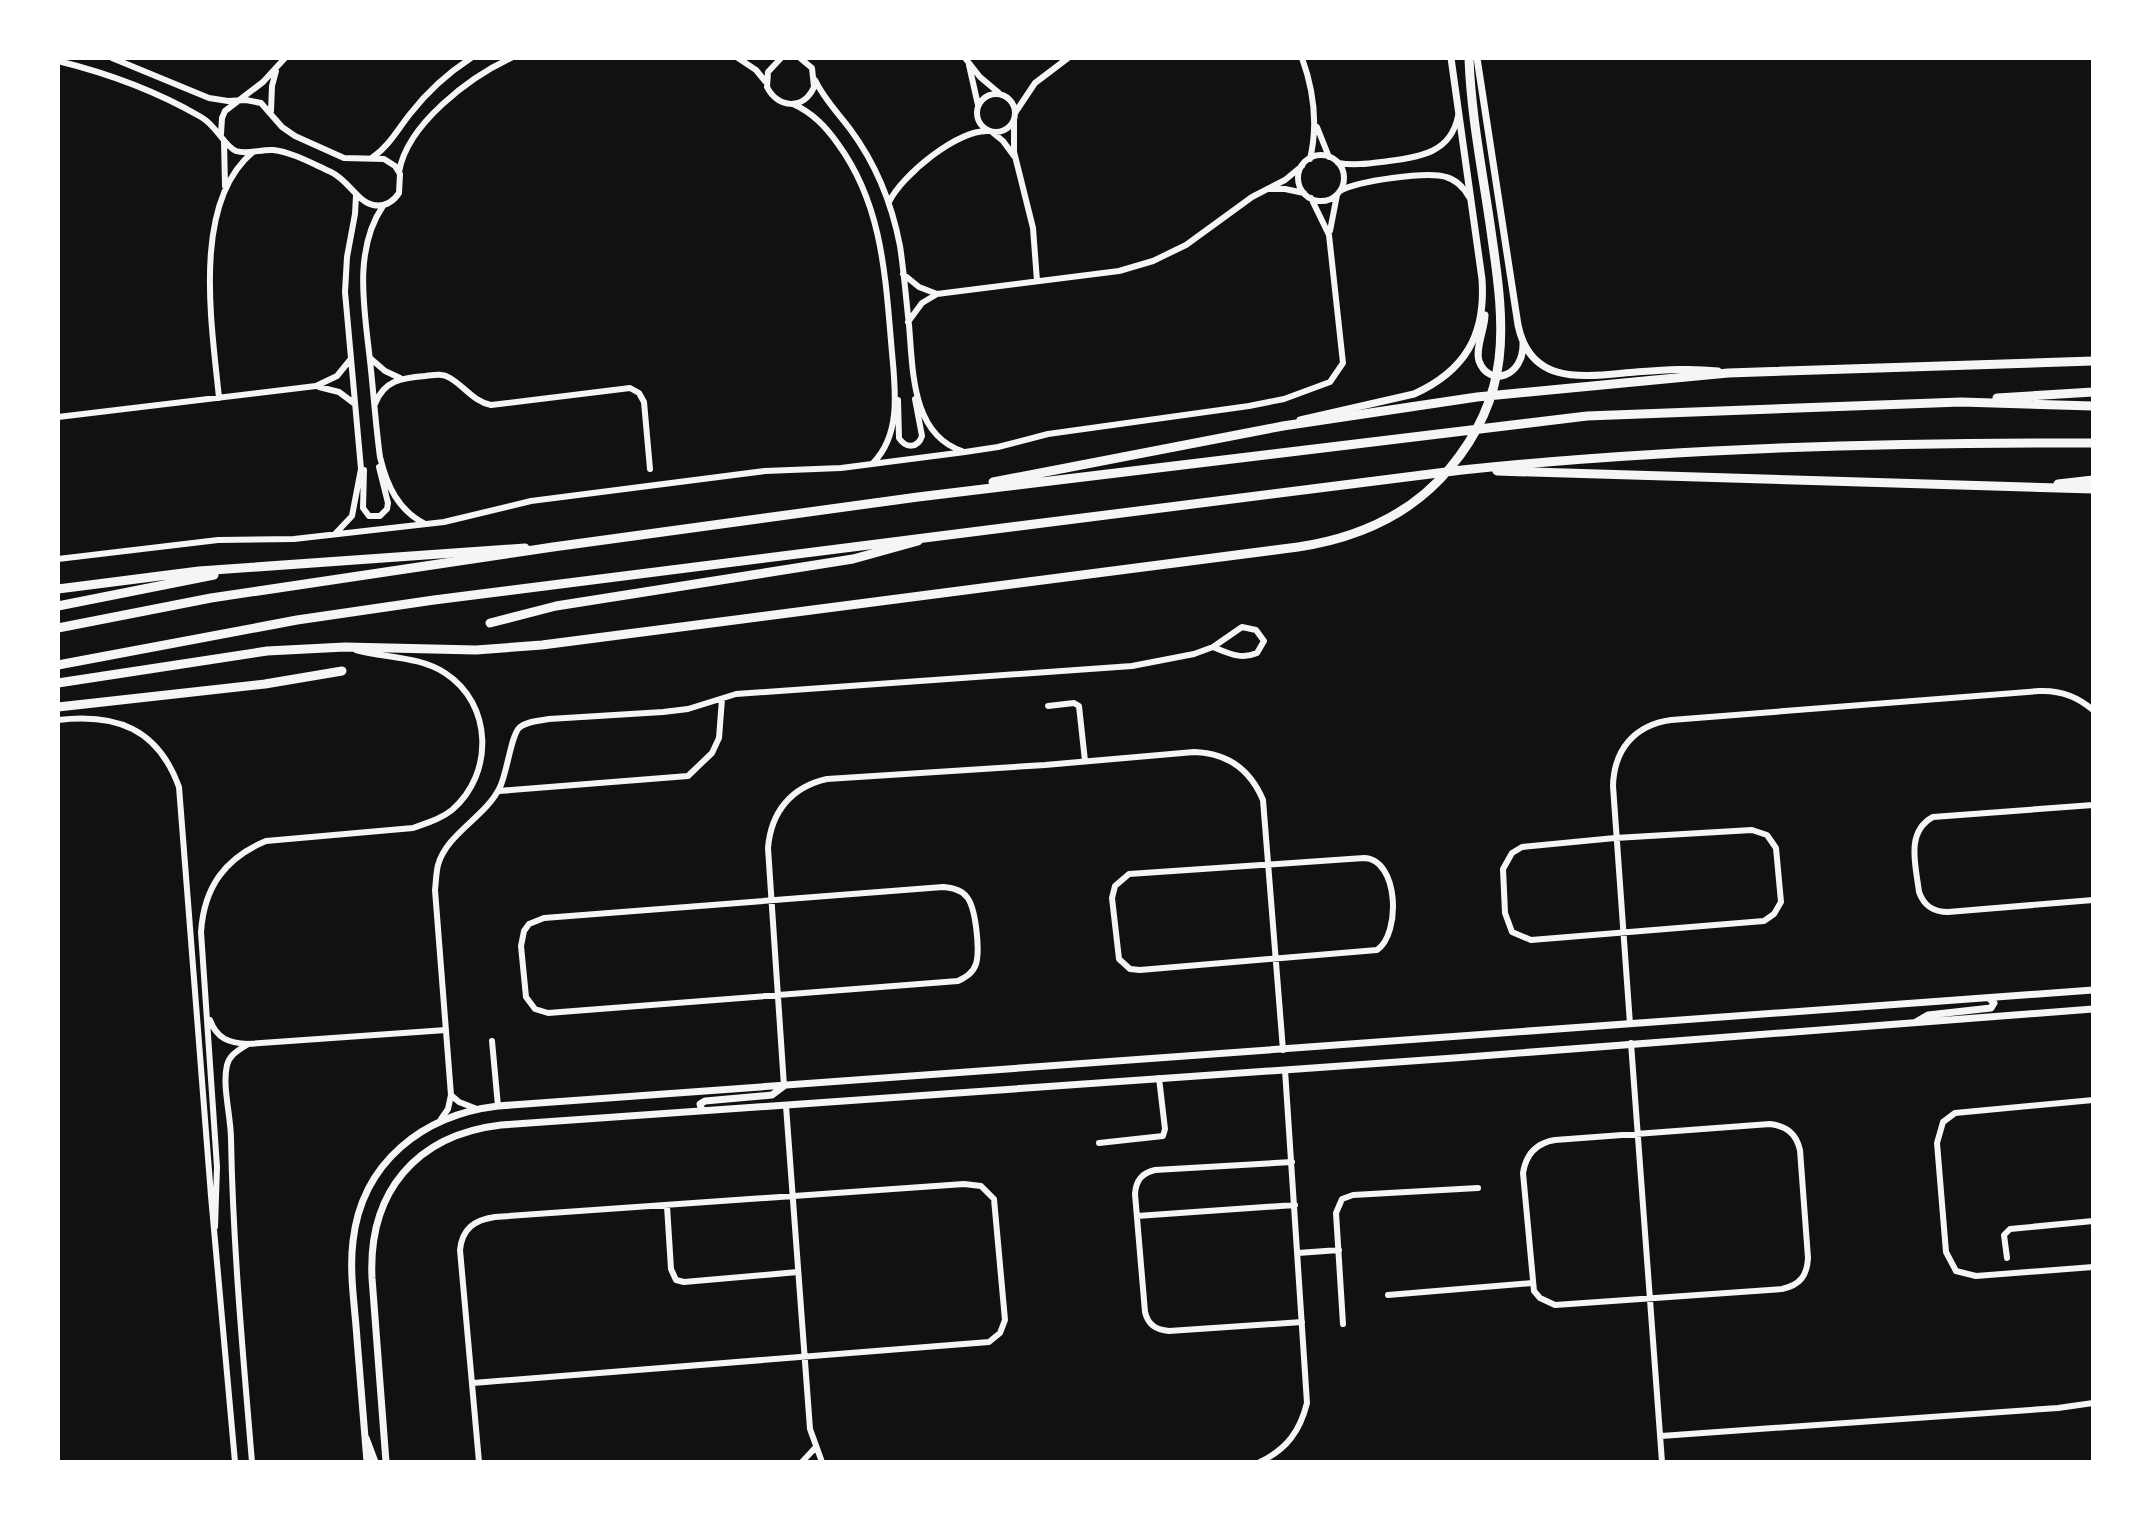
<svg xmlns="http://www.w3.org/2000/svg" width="2151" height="1520" font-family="Poppins,sans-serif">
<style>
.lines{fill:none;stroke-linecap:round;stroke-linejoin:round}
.minor{stroke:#f5f5f5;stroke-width:6}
.tertiary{stroke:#f5f5f5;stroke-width:7}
.primary{stroke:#f5f5f5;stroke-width:9}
.trunk{stroke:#f5f5f5;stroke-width:9}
</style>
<rect width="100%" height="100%" fill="#111"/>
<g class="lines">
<path class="minor" d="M738,58L756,70L765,81
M781,58L768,72L767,87C778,109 804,110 814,87L812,68L800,58
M965,58L980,77L999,93
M1302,58C1314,91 1318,125 1310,159
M58,61C107,73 158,92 201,117C217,126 224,146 236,151C248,155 261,149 273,150C292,152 313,164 331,172C348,180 358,202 373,205C384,207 393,202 399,193L400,174L395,166L384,159L344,158L295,136L282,127L261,103L246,100L228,101L209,98L112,58
M969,65L978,105
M815,80C824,99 838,113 850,129C876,164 892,204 900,246C904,272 906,299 909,325C913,369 911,434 962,451
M977 113a19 19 0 1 1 38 0a19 19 0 1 1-38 0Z
M793,104C813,113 826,127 838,144C881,203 885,271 891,341C894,381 904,432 873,463
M271,111L272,86L276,71
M1015,113L1035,83L1068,58
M1014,120V152L1033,228L1037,281
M1317,127L1329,157
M992,132L1003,141L1014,156
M221,134L222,118L225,111L263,82L285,58
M224,141L225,186
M1298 178a23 23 0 1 1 46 0a23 23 0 1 1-46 0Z
M373,157C389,146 398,129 410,114C427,92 448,73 471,58
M1338,163C1356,166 1372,163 1389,161C1421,157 1451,152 1458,116
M399,172C407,124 470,77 511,58
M1269,189H1285L1304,193
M1340,191C1357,181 1427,171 1446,177C1457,180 1464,188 1469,197
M889,202C902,175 958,129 989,131
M383,206C351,253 366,317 371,370C374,399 376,428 380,457C387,486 398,510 425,524
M1330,231L1337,195
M903,274L919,287L937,294
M908,322L922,303L937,294L1119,271L1153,261L1186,245L1252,197L1285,180L1302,166
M370,358L385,371L400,378
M319,387L339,392L355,404
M219,398C212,326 191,203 253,152
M898,400L899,438C906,449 918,448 922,436L915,399
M375,404C384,380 402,378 425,376C434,375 442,373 450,378C464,386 474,402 491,405L630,388L639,393L644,402L650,469
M58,417L316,386L337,376L350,360
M364,470L363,508L369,516H380L387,509L388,503L379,467
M335,534L352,516L361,469L345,292L347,257L355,214L356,196
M58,559L218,540L294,539L444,522L531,501L765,471L841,468L965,452L998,447L1048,434L1249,406L1284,399L1330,382L1343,363L1329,235L1311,198
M1048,706L1074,703L1079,706L1085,761
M58,720C117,713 158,729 179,787L211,1196L235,1462
M499,791L688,776L712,753L719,738L722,699
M2093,805L1933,817C1905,832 1916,866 1919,892C1924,906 1933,912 1948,912L2093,900
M1752,830L1767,835L1776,848L1781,902L1774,914L1764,921L1531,940L1512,932L1505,913L1503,869L1512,853L1522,847L1615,838Z
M1364,858C1399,859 1401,934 1377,950L1140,970L1130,969L1119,959L1112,898L1115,886L1129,874Z
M943,887C951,888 960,889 966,896C976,906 980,950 976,964C973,973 966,977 958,981L548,1013L535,1009L526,997L521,946L524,931L529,924L544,918Z
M210,1020C217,1039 229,1043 248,1044L446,1030
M1630,1024L1613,786C1614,749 1635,725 1671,720L2039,691C2060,690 2077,696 2093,710
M492,1041L498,1106
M1631,1043L1662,1462
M248,1044C239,1050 230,1054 227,1065C222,1087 231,1116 231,1139C233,1247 243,1354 252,1462
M784,1086L768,848C771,812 791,787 827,779L1045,765L1194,752C1227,753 1250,769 1263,800L1283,1050
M451,1095L459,1102L477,1109
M2093,1100L1955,1113L1943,1122L1937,1143L1946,1252L1956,1271L1976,1276L2093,1267
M786,1106L810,1429L822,1462
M441,1119L448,1109L451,1095L435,890C436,882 436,873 438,865C447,833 486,817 500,787C507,773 511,736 519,728C526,721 539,721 549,719L663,712L688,709L736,694L1132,666L1194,654L1213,647L1242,627L1256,630L1264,641L1257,653C1241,660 1228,653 1213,647
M1770,1124C1786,1126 1796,1133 1800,1150L1808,1258C1807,1276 1800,1285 1782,1289L1555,1305L1540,1298L1534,1291L1523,1173C1526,1154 1536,1143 1555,1140Z
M1099,1143L1163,1136L1165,1129L1159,1078
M1292,1162L1155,1170C1142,1173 1136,1180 1135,1194L1145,1312C1148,1325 1156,1330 1169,1331L1302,1322
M667,1206L671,1269L676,1280L684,1282L798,1272
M1137,1216L1295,1205
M215,1227L217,1167L201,932C204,887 225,858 266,841L413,828C427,823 441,819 452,810C494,774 493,704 445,673C419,656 385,658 356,650
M1298,1253L1339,1250
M2007,1258L2004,1235L2010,1229L2093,1221
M1388,1295L1532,1283
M1343,1324L1336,1213L1342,1199L1353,1195L1478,1188
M473,1383L989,1342L1000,1333L1005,1320L994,1199L981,1186L964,1184L495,1217C474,1220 462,1229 460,1250L479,1462
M1661,1436L2058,1408L2093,1403
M802,1462L815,1448
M1260,1462C1287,1449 1300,1431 1307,1403L1285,1070"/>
<path class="tertiary" d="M1477,58L1518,325C1531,388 1587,376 1636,372C1664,370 1690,368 1718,371
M1485,315C1485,329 1475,348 1479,361C1489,388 1524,377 1523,343
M1300,420L1414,394C1465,371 1486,335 1482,279L1451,58
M1916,1022L1928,1015L1991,1008L1994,1003L1989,998
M702,1111L700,1104L705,1101L772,1095L784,1086
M366,1438L375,1462
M367,1462C364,1421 360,1380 357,1339C355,1307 349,1273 353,1241C362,1162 423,1115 498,1106L2093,990
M386,1462L372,1278C368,1192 416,1135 501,1125L1454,1058L2093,1009"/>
<path class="primary" d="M58,589L199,571L525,548
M58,606L214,575
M490,623L556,606L853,559L918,541
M58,707L265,684L342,671"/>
<path class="trunk" d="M1997,398L2093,392
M1497,471L2093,489
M993,482L1283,426L1477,397L1728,373L2093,361
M2058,484L2093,480
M58,628L211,598L553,547L918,497L1587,416L1961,402L2093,406
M58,665L297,620L434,600L1462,470C1672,448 1882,442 2093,443
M58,683L267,651L345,647L476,650L542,645L1298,547C1358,538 1411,515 1450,468C1512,394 1505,327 1492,238C1484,179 1471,118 1469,58"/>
</g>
<rect width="2151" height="1520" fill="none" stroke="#ffffff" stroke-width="120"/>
</svg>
